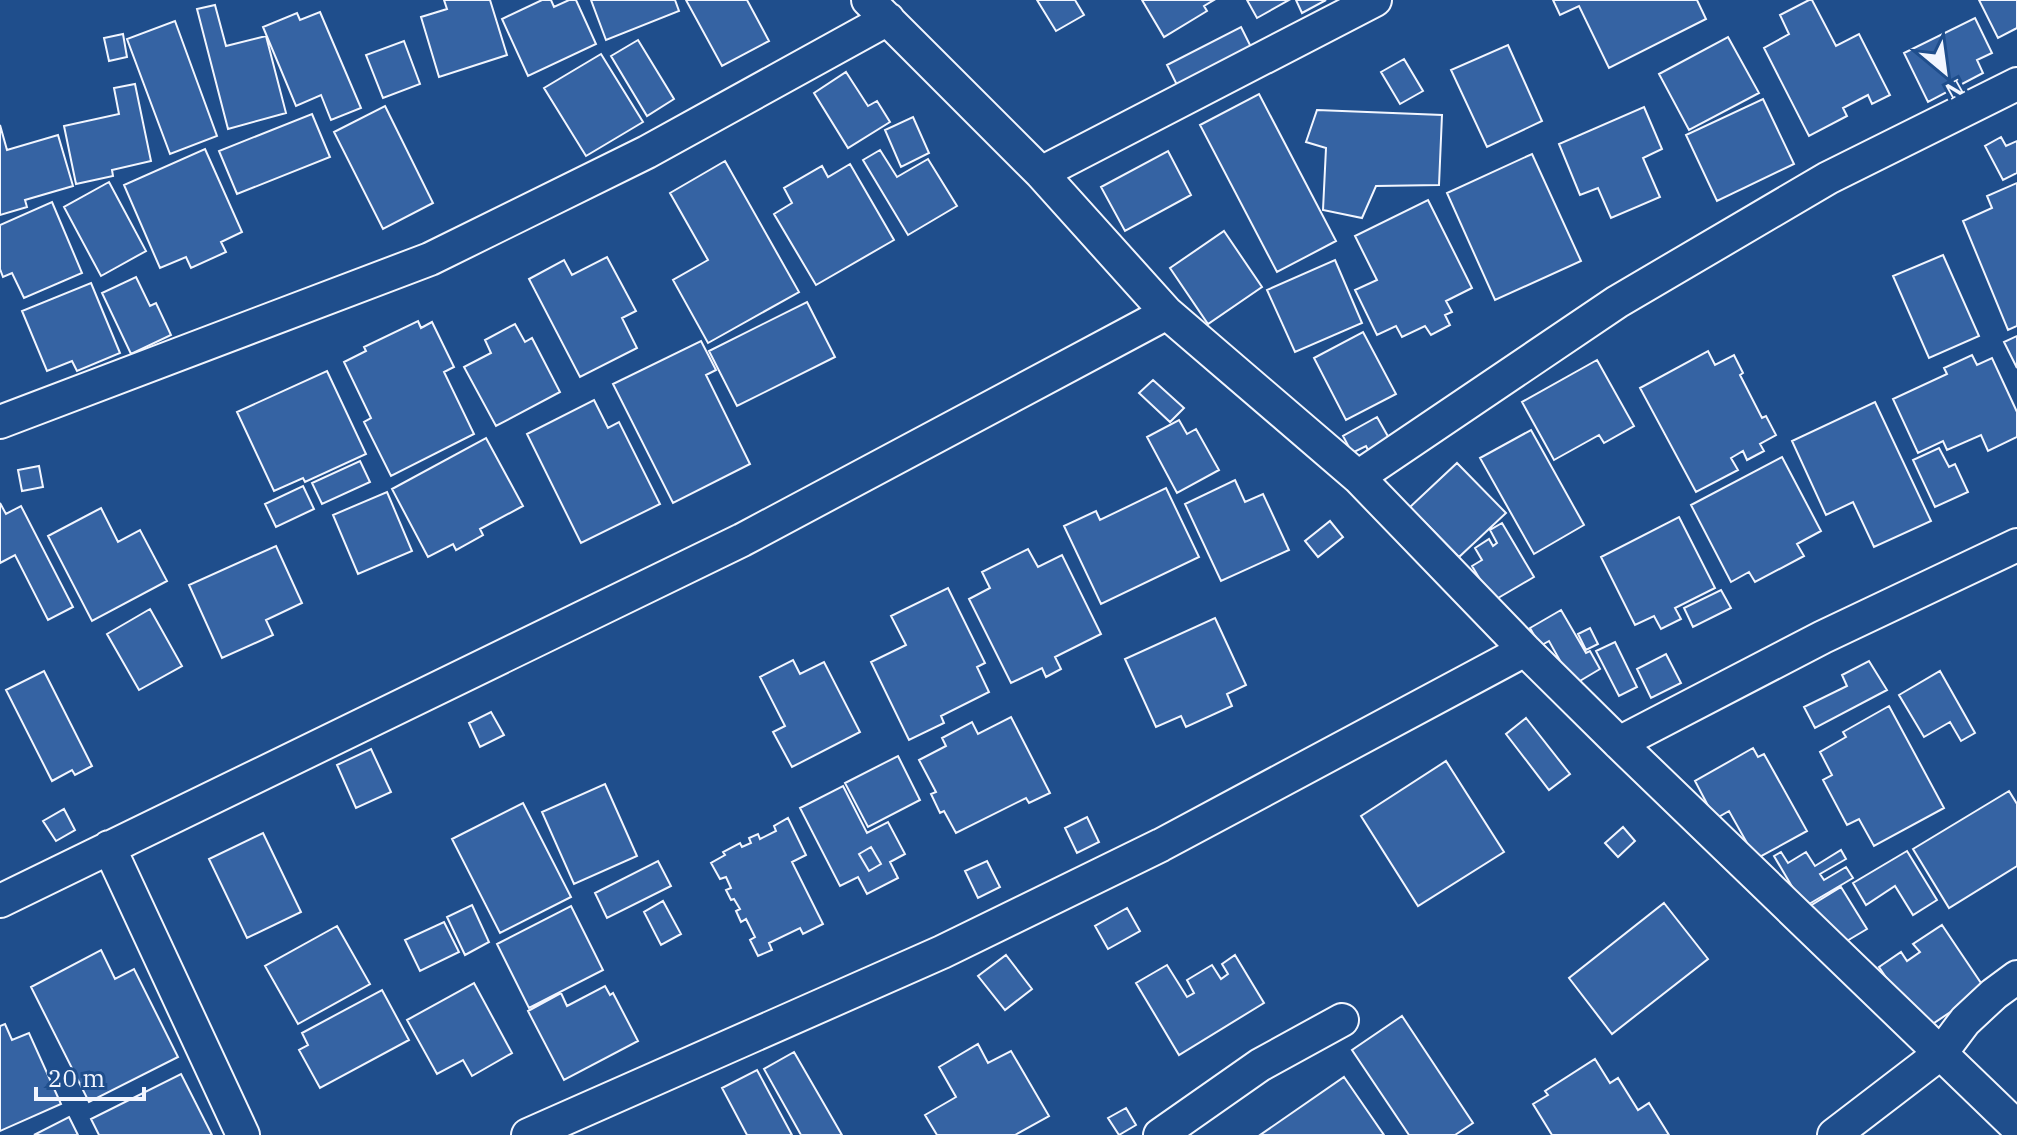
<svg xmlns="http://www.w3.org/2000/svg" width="2017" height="1135" font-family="'IBM Plex Serif',serif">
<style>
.building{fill:#3563a3;stroke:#f2f6ff;stroke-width:2;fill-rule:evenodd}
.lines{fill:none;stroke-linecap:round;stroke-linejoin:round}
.street-casing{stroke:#f2f6ff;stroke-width:36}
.street{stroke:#1f4e8c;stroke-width:32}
</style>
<rect width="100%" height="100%" fill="#1f4e8c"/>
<path class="building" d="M444,0H490L507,55L439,77L421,17L447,9Z
M542,0H551L554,7L569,0H576L596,44L528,76L502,19Z
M591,0H675L679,11L606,40Z
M686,0H747L769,41L722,66Z
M1037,0H1075L1084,15L1056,31Z
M1142,0H1214L1204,6L1207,11L1164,37Z
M1247,0H1289L1257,18Z
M1296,0H1326L1302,13Z
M1553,0H1697L1706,19L1609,68L1579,6L1560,15Z
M1809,0H1812L1836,46L1859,34L1890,95L1872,104L1868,95L1843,108L1847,116L1809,136L1764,48L1789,34L1780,15Z
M1979,0H2017V28L1998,38Z
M215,5L226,46L266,36L286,113L228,129L197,9Z
M320,12L361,108L331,120L321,95L296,106L263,27L297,13L300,20Z
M1975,18L1992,53L1977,60L1983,73L1928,102L1904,53Z
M175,21L217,136L170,154L127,39Z
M1241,27L1253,51L1179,89L1167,65Z
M123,34L127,57L109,61L104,38Z
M1728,37L1759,93L1689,130L1659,74Z
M638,40L674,99L647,116L611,56Z
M404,41L420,84L383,98L366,55Z
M1508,45L1542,121L1487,147L1451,70Z
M601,54L643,122L586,156L544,88Z
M1404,59L1423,91L1400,104L1381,72Z
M846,72L868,106L877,101L890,122L848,148L814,93Z
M135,84L151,161L112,170L113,176L76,184L64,126L119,114L114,88Z
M1259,94L1336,241L1277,272L1200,125Z
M1763,99L1794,164L1717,201L1686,135Z
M385,106L433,203L383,229L334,132Z
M1644,107L1662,149L1643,158L1660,197L1611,218L1598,188L1580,195L1559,144Z
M1317,110L1442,115L1439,185L1376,186L1362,218L1323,210L1326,148L1306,142Z
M312,114L330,157L237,194L219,151Z
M913,117L929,153L901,167L885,130Z
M0,125L7,150L58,135L73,186L25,200L27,207L0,215Z
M2001,137L2006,146L2017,141V173L2003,180L1985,146Z
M205,149L242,232L221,242L226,252L191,268L186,257L160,268L124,185Z
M880,150L897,177L928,159L957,206L908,235L863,160Z
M1168,151L1191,195L1125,231L1101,187Z
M1532,154L1581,261L1495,300L1447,193Z
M725,161L799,292L708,343L673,280L708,260L670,193Z
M850,164L894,240L816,285L774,214L792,203L784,188L822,166L828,177Z
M109,182L146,251L101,276L64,207Z
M2017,183V326L2008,330L1963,221L1992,208L1987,196Z
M1428,200L1472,288L1446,301L1452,312L1445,315L1450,325L1431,335L1425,326L1402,337L1396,326L1377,335L1355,290L1377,280L1355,236Z
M52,202L82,273L24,298L12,273L3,277L0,269V225Z
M1224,231L1262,287L1208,324L1170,268Z
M1943,255L1979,336L1929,358L1893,276Z
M607,257L636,311L622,318L637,348L580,377L529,279L564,260L572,275Z
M1335,260L1362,323L1295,352L1267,290Z
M136,277L150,306L156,303L171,335L131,354L102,293Z
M91,283L120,353L77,371L72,361L47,371L22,311Z
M807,302L835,357L737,406L709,351Z
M418,321L421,328L432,322L454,367L444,372L474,434L391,476L364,422L371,418L344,362L366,351L364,347Z
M515,324L525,342L532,338L560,392L496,426L464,367L491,353L485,340Z
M1363,332L1396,394L1346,420L1314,358Z
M2017,336V368L2004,342Z
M701,341L716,370L706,375L750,464L673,503L613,384Z
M1708,351L1715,365L1734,355L1743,373L1740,375L1762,418L1766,416L1776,435L1760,444L1764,451L1747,460L1743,451L1731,458L1738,470L1696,492L1640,388Z
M1972,355L1977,365L1992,358L2017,412V437L1988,451L1981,435L1947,450L1943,441L1918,453L1893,399L1947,374L1944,368Z
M1597,360L1634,426L1604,443L1599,435L1554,460L1522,402Z
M327,371L366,454L305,482L303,478L274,491L237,412Z
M1153,380L1184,408L1170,422L1139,393Z
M594,400L608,428L619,422L660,504L581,543L527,434Z
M1875,402L1931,521L1874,547L1853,502L1826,515L1792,441Z
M1377,417L1390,440L1369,452L1366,446L1352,453L1343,436Z
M1179,420L1187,434L1196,429L1219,470L1177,493L1147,437Z
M1531,430L1584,525L1534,554L1480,458Z
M486,438L523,506L480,529L483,535L456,550L453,544L428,557L392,489Z
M1939,448L1949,467L1955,464L1968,492L1935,507L1913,460Z
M1782,457L1821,531L1797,544L1804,556L1755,582L1749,572L1731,582L1691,505Z
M360,461L370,482L322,504L312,483Z
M1457,463L1506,513L1459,557L1410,507Z
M39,466L43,487L22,491L18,470Z
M1235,480L1245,502L1263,494L1289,550L1221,581L1185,504Z
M303,486L314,509L276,527L265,504Z
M1166,488L1199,557L1101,604L1064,526L1096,511L1100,520Z
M387,492L412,551L358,574L333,515Z
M0,503L6,514L21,506L73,607L48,620L15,555L0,563Z
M101,508L118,542L140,530L167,581L92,621L48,536Z
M1679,517L1715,588L1675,608L1681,619L1661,629L1654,616L1635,625L1601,557Z
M1330,521L1343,537L1318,557L1305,541Z
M1502,523L1534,577L1493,601L1472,566L1482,560L1475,548L1489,539L1493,546L1497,543L1490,530Z
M276,546L302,603L266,620L273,635L222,658L189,585Z
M1028,549L1038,567L1062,555L1101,634L1055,657L1061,669L1046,677L1042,668L1011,683L969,599L990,588L982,572Z
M948,588L985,663L977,667L989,692L941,716L944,723L909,740L871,662L906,645L891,616Z
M1721,590L1731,608L1693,627L1684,608Z
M150,609L182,666L139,690L107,634Z
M1561,610L1586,653L1590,651L1600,669L1568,688L1563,666L1549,641L1540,646L1530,628Z
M1215,618L1246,685L1227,694L1232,706L1186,727L1181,716L1156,727L1125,659Z
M1590,628L1598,644L1586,650L1578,634Z
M1615,642L1637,687L1619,696L1596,651Z
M1666,654L1681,683L1651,698L1637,669Z
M793,660L800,674L824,662L860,732L792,767L773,732L785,726L760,677Z
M1869,661L1887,690L1815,728L1804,707L1847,686L1842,675Z
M44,671L92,766L75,775L72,770L52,781L6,690Z
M1940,671L1975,733L1961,741L1950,722L1924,737L1899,695Z
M1889,706L1944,808L1874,846L1859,819L1847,825L1823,780L1832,775L1820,752L1846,737L1843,732Z
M491,712L504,735L480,747L469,723Z
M1011,717L1050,793L1029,803L1026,798L956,833L944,811L940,813L931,794L936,792L919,760L946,746L942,738L972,722L978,734Z
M1526,718L1570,774L1549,790L1506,734Z
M1753,748L1758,757L1764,754L1807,831L1756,859L1729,811L1715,819L1695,781Z
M371,749L391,792L356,808L337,765Z
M898,756L920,800L868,827L845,783Z
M1446,761L1504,852L1418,906L1361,816Z
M605,784L637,856L574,884L542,812Z
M843,786L867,833L888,822L905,854L890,862L898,878L867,894L858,877L840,886L800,808ZM871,847L881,864L869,871L859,854Z
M2009,791L2017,804V866L1949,908L1913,849Z
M523,803L571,897L500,933L452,839Z
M64,809L75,830L56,841L43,821Z
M1087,817L1099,842L1077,853L1065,828Z
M788,818L806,855L792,862L823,924L803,934L800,928L769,943L772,950L758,956L750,940L755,937L746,919L741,922L736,911L740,909L734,899L731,900L726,890L731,888L726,877L720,879L711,863L725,855L723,852L740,843L742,847L751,843L749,838L758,834L760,839L776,831L774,826Z
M1623,827L1635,841L1618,857L1605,843Z
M263,833L301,912L247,938L209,859Z
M871,847L881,864L869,871L859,854Z
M1841,850L1846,859L1820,874L1824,880L1846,867L1853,878L1804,907L1774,856L1781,852L1788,863L1806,852L1815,866Z
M1907,851L1937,900L1913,915L1895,886L1866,905L1853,883Z
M658,861L671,886L607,918L595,893Z
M987,861L1000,887L978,898L965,871Z
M1841,887L1867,929L1835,948L1810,906Z
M663,901L681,934L661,945L644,912Z
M1664,903L1708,959L1612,1034L1569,978Z
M472,905L489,942L465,955L447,917Z
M571,906L603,970L529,1008L497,944Z
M1127,908L1140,931L1108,949L1095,926Z
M444,922L459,952L420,971L405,940Z
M1942,925L1985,989L1922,1031L1879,967L1901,952L1907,961L1920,952L1913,944Z
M337,926L370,984L298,1024L265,966Z
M101,950L115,979L134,969L178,1057L89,1102L31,987Z
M1006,955L1032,989L1005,1010L978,976Z
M1235,955L1264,1003L1179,1055L1136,983L1167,965L1187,997L1194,993L1187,980L1212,965L1221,979L1228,974L1222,964Z
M474,983L512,1053L472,1076L463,1060L437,1074L407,1020Z
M605,986L610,995L613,993L638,1041L564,1080L528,1011L561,993L567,1006Z
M382,990L409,1040L320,1088L299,1050L308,1045L302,1033Z
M1402,1016L1473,1123L1455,1135H1409L1352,1050Z
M5,1024L12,1040L29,1033L61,1104L0,1131V1026Z
M978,1044L988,1063L1011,1051L1049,1116L1015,1135H937L925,1115L956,1097L939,1067Z
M794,1052L842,1135H801L764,1069Z
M1595,1059L1610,1083L1618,1078L1638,1110L1649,1103L1669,1135H1552L1533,1104L1548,1095L1545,1091Z
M757,1070L792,1135H747L722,1088Z
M181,1074L212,1135H99L91,1119Z
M1344,1077L1384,1135H1260Z
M1126,1108L1136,1125L1119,1135L1108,1118Z
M69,1117L78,1135H34Z"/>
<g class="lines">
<defs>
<path id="street" d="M868,0L1041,173L1167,313L1358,477L1525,650L1619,743L2017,1127
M1041,173L1375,0
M0,422L430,259L647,152L888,19
M1358,477L1617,302L1828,178L2017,84
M1619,743L1823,637L2017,545
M109,847L243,1135
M0,901L742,540L1167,313
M528,1135L942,952L1161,845L1525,650
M1160,1135L1260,1065L1342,1020
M1834,1135L1941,1053L1965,1021L1994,994L2017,977"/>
</defs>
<use href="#street" class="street-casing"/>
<use href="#street" class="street"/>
</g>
<g transform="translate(1945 72) rotate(151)" stroke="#1f4e8c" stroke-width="6" paint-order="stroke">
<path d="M0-6L14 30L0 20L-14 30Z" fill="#f2f6ff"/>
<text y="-12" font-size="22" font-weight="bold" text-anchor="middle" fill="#f2f6ff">N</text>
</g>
<path d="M36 1087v12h108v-12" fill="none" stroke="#f2f6ff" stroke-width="4"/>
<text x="48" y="1087" font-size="24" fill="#f2f6ff" stroke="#1f4e8c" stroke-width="6" paint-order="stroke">20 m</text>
</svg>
